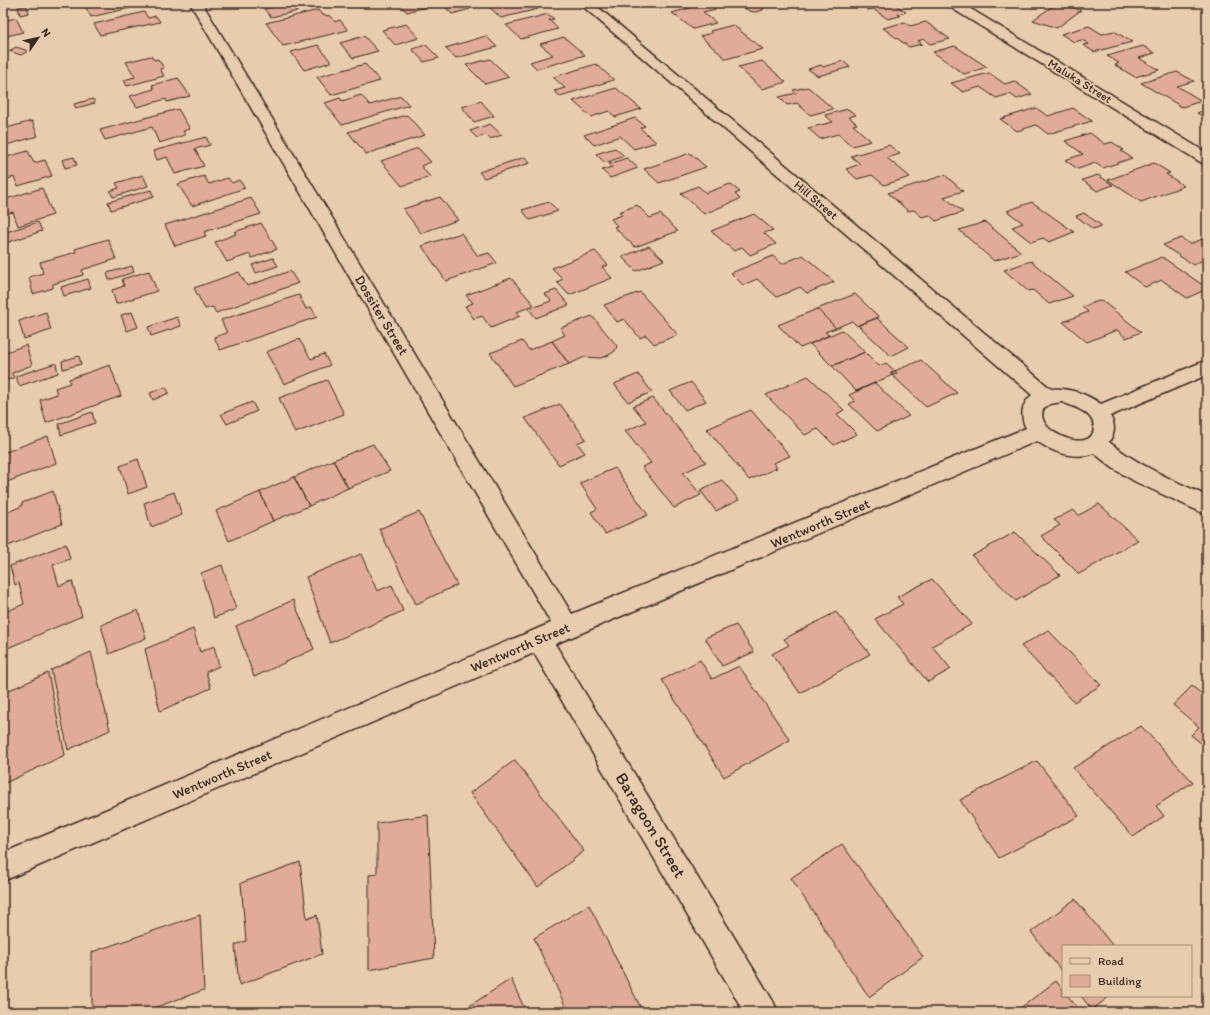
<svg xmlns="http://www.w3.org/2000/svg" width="1210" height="1015" font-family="Itim,sans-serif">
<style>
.building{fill:#e0ac99;stroke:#3b2a1e}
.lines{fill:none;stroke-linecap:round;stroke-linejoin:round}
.minor-casing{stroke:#3b2a1e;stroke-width:3}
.minor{fill:#e8ccaf;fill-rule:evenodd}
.labels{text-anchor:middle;stroke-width:3.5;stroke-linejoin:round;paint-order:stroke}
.far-street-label{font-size:12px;fill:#3b2a1e;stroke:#e8ccaf}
.street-label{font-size:14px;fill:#3b2a1e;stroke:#e8ccaf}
.near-street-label{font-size:17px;fill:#3b2a1e;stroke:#e8ccaf}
</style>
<rect width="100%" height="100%" fill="#e8ccaf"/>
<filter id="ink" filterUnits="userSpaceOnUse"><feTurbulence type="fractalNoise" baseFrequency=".025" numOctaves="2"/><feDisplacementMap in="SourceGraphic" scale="8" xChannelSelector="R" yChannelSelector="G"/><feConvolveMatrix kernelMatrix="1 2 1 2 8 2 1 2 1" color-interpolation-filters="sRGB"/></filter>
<g filter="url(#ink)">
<path class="building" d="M99,3H151L91,17L85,6Z
M270,3H305L307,5L295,8L298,11L271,17L264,9L273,7Z
M398,3H427L430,6L407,12Z
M463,3L470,9L452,14L446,8Z
M485,3H510L514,7L531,3L538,9L501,18Z
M708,3L716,9L703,12L716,23L693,29L672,13Z
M737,3H773L774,4L763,7V10L755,12L749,11Z
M858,3H893L906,12L898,14L900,16L888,19L873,9L868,10Z
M1008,3H1029L1014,7Z
M1057,3L1081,10L1057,28L1033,20Z
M27,6L29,13L20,15L18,7Z
M318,10L322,15L331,16L335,22L340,20L348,30L283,46L266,23Z
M144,12L148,18L156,16L160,22L100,35L94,24Z
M548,14L554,19L549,20L558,29L521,39L506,25Z
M16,18L23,32L3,37V21Z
M905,22L910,26L926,22L950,39L930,44L924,39L918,41L922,44L909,47L883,28Z
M406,24L419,38L395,45L382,30Z
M733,25L763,49L726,59L700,36L712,33L710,31Z
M1089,26L1102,34L1114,31L1132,42L1094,52L1083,45L1089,44L1082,40L1074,42L1061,34Z
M364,36L378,51L353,58L340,43Z
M486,36L497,47L456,58L445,48Z
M564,37L585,55L537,69L530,62L553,55L540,44Z
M318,45L331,62L304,70L291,52Z
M426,45L439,58L424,62L412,49Z
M955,46L987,67L964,74L933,52Z
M1143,46L1155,53L1139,58L1159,70L1135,77L1115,65L1119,63L1107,56Z
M16,47L28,51L21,55L9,51Z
M151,56L154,60L158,59L164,68L160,69L164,76L127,86L124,80L135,77L126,62Z
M490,59L509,77L485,84L466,65Z
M762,61L786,82L762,89L738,67Z
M843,61L850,67L818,76L808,69L821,65L823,67Z
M365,64L380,81L331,95L317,77Z
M596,64L614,80L560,96L554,91L565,88L553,77Z
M1177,72L1194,81L1177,86L1202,101L1182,107L1141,83Z
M989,73L1005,84L1014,81L1032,94L1017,99L1010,94L996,98L980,87L963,92L951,83Z
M178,78L190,96L167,102L166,99L137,107L130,96L154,89L152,85Z
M808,87L833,109L810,115L797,103L787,105L779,97L796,93L793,90Z
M616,88L641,109L615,117L609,111L591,117L573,101Z
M361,95L370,105L401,96L409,105L342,125L325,103L340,98L342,101Z
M93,99L95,103L76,108L74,104Z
M481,101L494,116L474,122L462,107Z
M1036,108L1048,116L1073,108L1092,121L1048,134L1036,125L1017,131L1000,119Z
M178,109L190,129L183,131L185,135L159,143L152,127L105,140L100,130Z
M848,109L856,115L849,117L857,124L853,125L871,141L852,146L838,134L820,139L808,128L833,122L825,115Z
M1207,109V119L1197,113Z
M407,115L425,135L366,154L348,132Z
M635,118L645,126L640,128L656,142L634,149L620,136L594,145L584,135Z
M32,121L38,136L3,146V129Z
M490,124L502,135L490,139L486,135L477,138L470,131Z
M1090,133L1105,144L1112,142L1124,150L1121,151L1132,158L1103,168L1095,163L1078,169L1065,160L1083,154L1065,141Z
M206,137L210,145L195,149L204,166L175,174L167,157L157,160L153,151Z
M889,145L900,154L887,158L910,177L884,185L872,175L857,179L846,169L860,164L851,156Z
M418,148L431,162L421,166L430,177L402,186L381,161Z
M615,148L624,156L605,163L596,154Z
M28,151L34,163L45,160L52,176L18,186L14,177L8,179L3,178V158Z
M690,153L706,167L659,183L644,169Z
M74,157L77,165L65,168L62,160Z
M525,157L530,163L484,178L479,172Z
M627,158L638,168L610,178L602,170L612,167L609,164Z
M1154,163L1170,173L1166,174L1184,186L1141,202L1108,180Z
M143,175L148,186L113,197L110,191L119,188L116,183Z
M945,175L963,191L944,197L963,212L936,221L929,215L922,217L914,210L908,211L888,193Z
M1098,175L1113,185L1097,191L1082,180Z
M204,176L209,184L228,178L232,183L239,180L245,188L192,206L178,184Z
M730,184L740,192L735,194L740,199L704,214L681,193L698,186L706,193Z
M42,188L53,215L18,226L13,212L6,214L3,200Z
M151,190L154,197L111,210L108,202Z
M440,197L458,220L421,233L403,209Z
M251,198L261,214L204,232L206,236L175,246L165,225Z
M549,202L558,211L530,220L522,210Z
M1032,202L1074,232L1049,242L1043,238L1031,242L1012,227L1023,223L1007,211Z
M637,205L650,218L660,214L678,231L635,247L614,227L617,226L611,219L622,215L619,212Z
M1084,213L1102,226L1093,229L1076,216Z
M754,214L773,230L764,233L776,244L750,255L742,247L734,251L711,231Z
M38,222L42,231L3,244V233Z
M985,222L1021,252L994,261L959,230Z
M261,223L277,249L252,258L250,254L227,262L215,242L236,234L234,232Z
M461,233L478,256L489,253L497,263L446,281L422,246Z
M1207,237V261L1205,259L1193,265L1163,245L1181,238L1190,244Z
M108,239L116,259L82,270L83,275L53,284V288L33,294L29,277L43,273L40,262L76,252L75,249Z
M649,246L664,260L636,271L622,257Z
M595,251L608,265L602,267L612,278L569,295L557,282L563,279L552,268Z
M803,255L834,282L807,293L800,287L777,297L757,279L743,285L731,273L773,256L782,264Z
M1162,257L1207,288V289L1187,298L1162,280L1145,287L1125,272Z
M273,258L278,266L256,273L252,265Z
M1031,261L1073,296L1049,304L1033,290L1028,291L1004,270Z
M132,266L134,272L109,280L107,273Z
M149,271L157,291L116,304L112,290L124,286L122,279Z
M290,271L298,283L216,313L213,307L205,309L194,288L239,272L247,286Z
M511,278L534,305L517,312L520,316L491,328L482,316L474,319L465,306L473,303L466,295Z
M88,279L91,288L64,296L61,287Z
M556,290L569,305L536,318L529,309L551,301L545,294Z
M640,292L678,335L654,344L646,335L640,338L624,319L617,322L604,305Z
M855,294L879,317L857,326L852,321L836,328L817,309Z
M299,295L306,309L311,307L317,317L220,350L214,337L227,333L221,320Z
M1101,300L1141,332L1126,338L1117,330L1087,342L1063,322L1088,312L1082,307Z
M817,309L836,328L825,332L829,335L810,344L800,348L778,325Z
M46,312L51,330L24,339L19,321Z
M132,312L138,327L127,331L121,315Z
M592,316L617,346L615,351L609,355L601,358L585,357L569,364L552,341L565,335L560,328Z
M177,317L181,326L151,336L148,327Z
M877,318L909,347L891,356L858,325Z
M842,330L865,352L832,366L810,344Z
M299,339L311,359L324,354L330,365L284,384L266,352Z
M522,341L529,350L552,341L569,364L513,386L490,353Z
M26,345L32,365L12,373L14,378L3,381V353Z
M865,352L879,366L886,363L897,373L856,391L832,366Z
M79,356L81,364L63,369L62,361Z
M921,360L957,393L926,407L890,373Z
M56,363L58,373L19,386L16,376Z
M110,365L121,396L46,423L40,400L57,394L55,388L70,383L69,379Z
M638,374L652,392L628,402L614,384Z
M808,376L844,410L837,414L857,434L834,445L818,429L805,435L766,395Z
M327,380L344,414L295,433L279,398Z
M691,382L706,401L685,410L670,391Z
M875,383L909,416L877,431L849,404L855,401L849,395Z
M166,387L169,393L153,400L150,393Z
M653,398L706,462L683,473L701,495L674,508L642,467L651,463L625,431L646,422L633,406Z
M252,402L257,411L227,424L221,414Z
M560,404L586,439L577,443L585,453L559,465L525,418Z
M751,410L790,456L773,463L777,468L749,480L707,429Z
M92,412L95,423L61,435L59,424Z
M48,436L56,463L7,482L8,487L3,489V453Z
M373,444L390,471L348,488L333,460Z
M138,459L147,487L128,494L120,466Z
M333,460L348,488L309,506L294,477Z
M615,468L648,515L605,534L591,512L597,509L580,483Z
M294,477L309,506L273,521L260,492Z
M722,480L739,500L716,511L700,490Z
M53,491L62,524L3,548V514L22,506V503Z
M174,492L182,515L151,527L144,503Z
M260,492L273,521L229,541L216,511Z
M1099,504L1138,540L1079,574L1041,536L1060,525L1054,520L1073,510L1079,515Z
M419,512L457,585L416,604L379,529Z
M1015,532L1060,575L1016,601L972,556Z
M66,544L70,559L53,565L59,586L72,581L82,616L3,650V613L24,604L19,583L15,585L10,566Z
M361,554L377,591L392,585L403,611L330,643L306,577Z
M222,565L236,609L214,618L201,573Z
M932,579L972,624L932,646L951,669L928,682L875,619L903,604L897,597Z
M293,600L314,649L254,677L236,626Z
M138,610L146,638L109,654L101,625Z
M836,612L870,654L800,693L772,654L789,645L784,639Z
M736,625L754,652L722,666L705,638Z
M193,629L200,652L214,646L219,666L206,672L211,688L160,711L145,649Z
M1048,630L1101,685L1074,702L1021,646Z
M91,652L110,730L68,750L51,670Z
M700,660L712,679L739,666L790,740L724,777L662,680Z
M48,673L65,755L3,784V693Z
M1192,686L1207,698V748L1191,735L1199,727L1173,705Z
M1141,726L1193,782L1156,806L1164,816L1133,837L1073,768Z
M515,760L584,851L538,887L470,793Z
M1037,761L1079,816L999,858L960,800Z
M428,815L434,958L369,970V875L377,874V823Z
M842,844L923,957L869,997L791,878Z
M300,862L307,919L317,915L322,954L239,985L235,945L246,941L241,883Z
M1075,899L1113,946H1063V973L1031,932Z
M589,905L643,1012H568L534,938Z
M200,915L204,990L142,1012H92V952Z
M511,979L526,1012H460Z
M1056,981L1063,990V996H1068L1081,1012H1015Z
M1081,996H1110L1092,1010Z
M1161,1006L1166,1012H1153Z"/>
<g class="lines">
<defs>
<path id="minor" d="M190,3H202L572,614L1026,428C1020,417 1021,404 1032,395L579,3H593L1051,389C1068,387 1087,394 1101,404L1207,360V375L1110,416C1116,426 1115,433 1109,442C1139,466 1173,480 1207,496V515L1136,482L1114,469L1094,453C1076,460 1053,453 1037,441L555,644L773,1001L778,1012H744L534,653L3,881V853L551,623ZM1062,402C1075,407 1095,413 1094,429C1093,435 1090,439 1084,440C1069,444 1034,427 1044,408L1050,404Z
M946,3H961L1207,153V165L1202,163L948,6Z"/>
</defs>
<use href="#minor" class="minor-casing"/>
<use href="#minor" class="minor"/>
</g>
</g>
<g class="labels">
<g class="far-street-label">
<text transform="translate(1080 81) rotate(32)" y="4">Maluka Street</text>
<text transform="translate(816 200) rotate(40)" y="4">Hill Street</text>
</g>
<g class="street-label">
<text transform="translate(382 315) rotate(59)" y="5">Dossiter Street</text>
<text transform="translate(820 523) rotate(-23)" y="5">Wentworth Street</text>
<text transform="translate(520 647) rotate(-23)" y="5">Wentworth Street</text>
<text transform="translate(222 774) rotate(-23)" y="5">Wentworth Street</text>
</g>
<g class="near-street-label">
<text transform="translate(651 825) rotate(59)" y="6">Baragoon Street</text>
</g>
</g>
<rect width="1210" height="1015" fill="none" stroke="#e8ccaf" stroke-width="16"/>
<rect x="8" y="8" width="1194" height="999" fill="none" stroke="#3b2a1e" stroke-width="1.5" filter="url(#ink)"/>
<rect x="1062" y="945" width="130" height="52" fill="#e8ccaf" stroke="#a38b75"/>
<rect x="1070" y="958" width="20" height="6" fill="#e8ccaf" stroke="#a38b75"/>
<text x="1098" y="965" font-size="12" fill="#3b2a1e">Road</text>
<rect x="1070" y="975" width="20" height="12" fill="#e0ac99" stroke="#a38b75"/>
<text x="1098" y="985" font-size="12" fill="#3b2a1e">Building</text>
<g transform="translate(38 38) rotate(56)" stroke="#e8ccaf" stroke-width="3" paint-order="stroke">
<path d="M0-3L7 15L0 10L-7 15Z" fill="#3b2a1e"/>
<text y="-6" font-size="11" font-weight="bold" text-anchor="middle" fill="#3b2a1e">N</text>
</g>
</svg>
